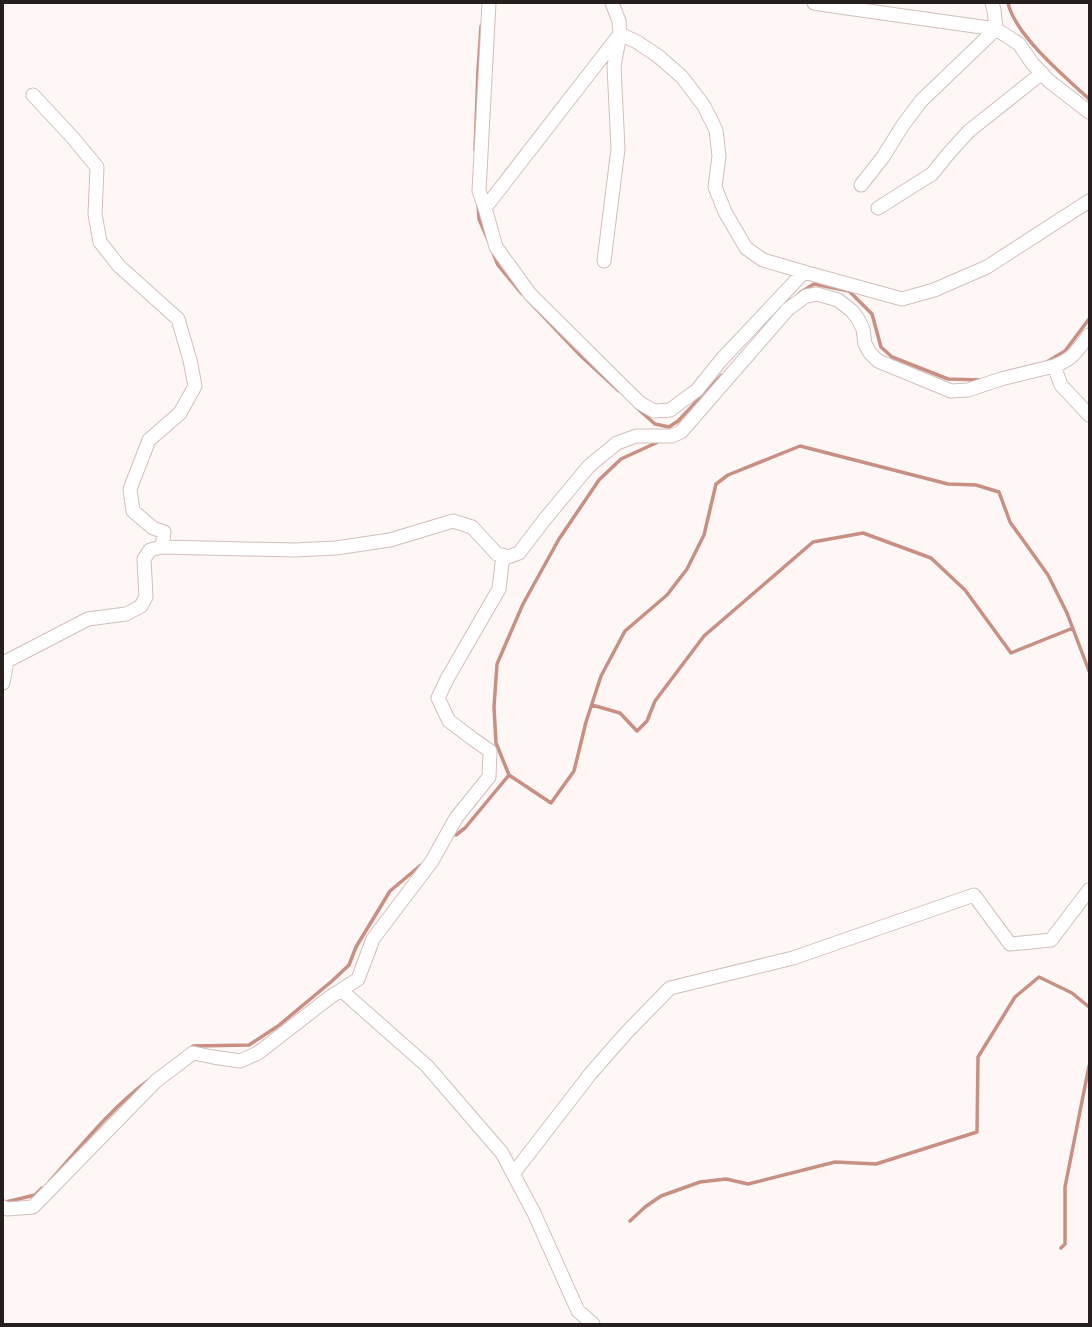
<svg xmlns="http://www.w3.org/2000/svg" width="1092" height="1327" font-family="Manrope,sans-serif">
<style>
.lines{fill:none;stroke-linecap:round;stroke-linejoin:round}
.stream{stroke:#c79083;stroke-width:3.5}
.street-casing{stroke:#d2bfbb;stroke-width:15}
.street{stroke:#fff;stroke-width:13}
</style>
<rect width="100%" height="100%" fill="#fff7f5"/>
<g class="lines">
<path class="stream" d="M1008,3C1015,35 1065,77 1089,99
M475,150L478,70L481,26
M478,204L479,219L488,240
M493,253L498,265L522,294
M797,296L801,292L814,284L849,291L872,314L881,347L892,357L948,379L981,380
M526,298L581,356L619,391
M1045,363L1065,351L1089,319
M637,408L655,424L669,427L678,421L722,375
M658,442L621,459L599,480L559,539L523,604L497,664L494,707L496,743L509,775L551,803L574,771L586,722L601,676L625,631L667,595L687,569L704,535L716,484L728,475L800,446L948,484L976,485L999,492L1010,522L1048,575L1067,613L1089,671
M592,705L620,713L637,731L647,721L655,701L704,636L813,542L863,533L931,558L965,590L1011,653L1073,628
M456,835L465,828L509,775
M190,1049L193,1046L249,1045L278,1026L332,981L349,965L356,947L390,891L421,865
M50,1181C81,1146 111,1108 149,1080
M3,1201L6,1202L35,1195L42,1188
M630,1221L645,1207L661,1196L700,1182L726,1179L748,1184L835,1162L876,1164L977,1132L978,1057L1015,997L1039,977L1072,993L1089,1007
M1061,1248L1065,1244V1187L1089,1066"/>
<defs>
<path id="street" d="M489,3L479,191L485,208L496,247L530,294L640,403L654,411L670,410L697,390L722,359L804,272L902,299L934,290L987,267L1089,201
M814,3L847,8
M841,3L847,8L996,29L921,101L903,125L883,157L861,185
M992,3L994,10L996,29L1019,44L1032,63L1049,81L1089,112
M33,95L73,138L97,167L95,214L100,242L119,266L178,319L190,360L195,386L180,413L149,440L130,489L133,511L153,528L164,532L162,547
M485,208L620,34L637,42L658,56L682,77L704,106L716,130L719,156L715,187L725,212L746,248L763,260L804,272
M878,208L932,174L949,153L969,131L1042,73
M604,261L618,149L614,66L620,34L619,21L612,3
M1054,366C1073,359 1077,351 1089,335
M3,683L7,661L88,619L126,614L141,606L146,597L144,559L150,550L162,547L294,550L336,548L390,540L453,521L472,527L497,554L508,557L519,553L545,519L589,466L617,443L636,436H672L681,432L788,309L806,296L817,294L838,300L852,311L858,319L863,329L865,344L870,353L878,361L951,391L968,390L1001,379L1054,366L1061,385L1089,415
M341,990L427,1066L502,1153L534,1213L578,1311L593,1324
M513,1174L591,1073L627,1032L670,988L793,958L974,895L1010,944L1051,940L1089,890
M3,1207L7,1209L33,1207L156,1081L193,1053L213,1057L240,1061L258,1053L329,998L358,979L373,939L432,861L456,818L489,777L490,751L473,739L449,721L438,698L447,679L499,589L503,555"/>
</defs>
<use href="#street" class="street-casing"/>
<use href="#street" class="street"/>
</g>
<rect width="1092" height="1327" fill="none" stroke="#261f1d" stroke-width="8"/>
</svg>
